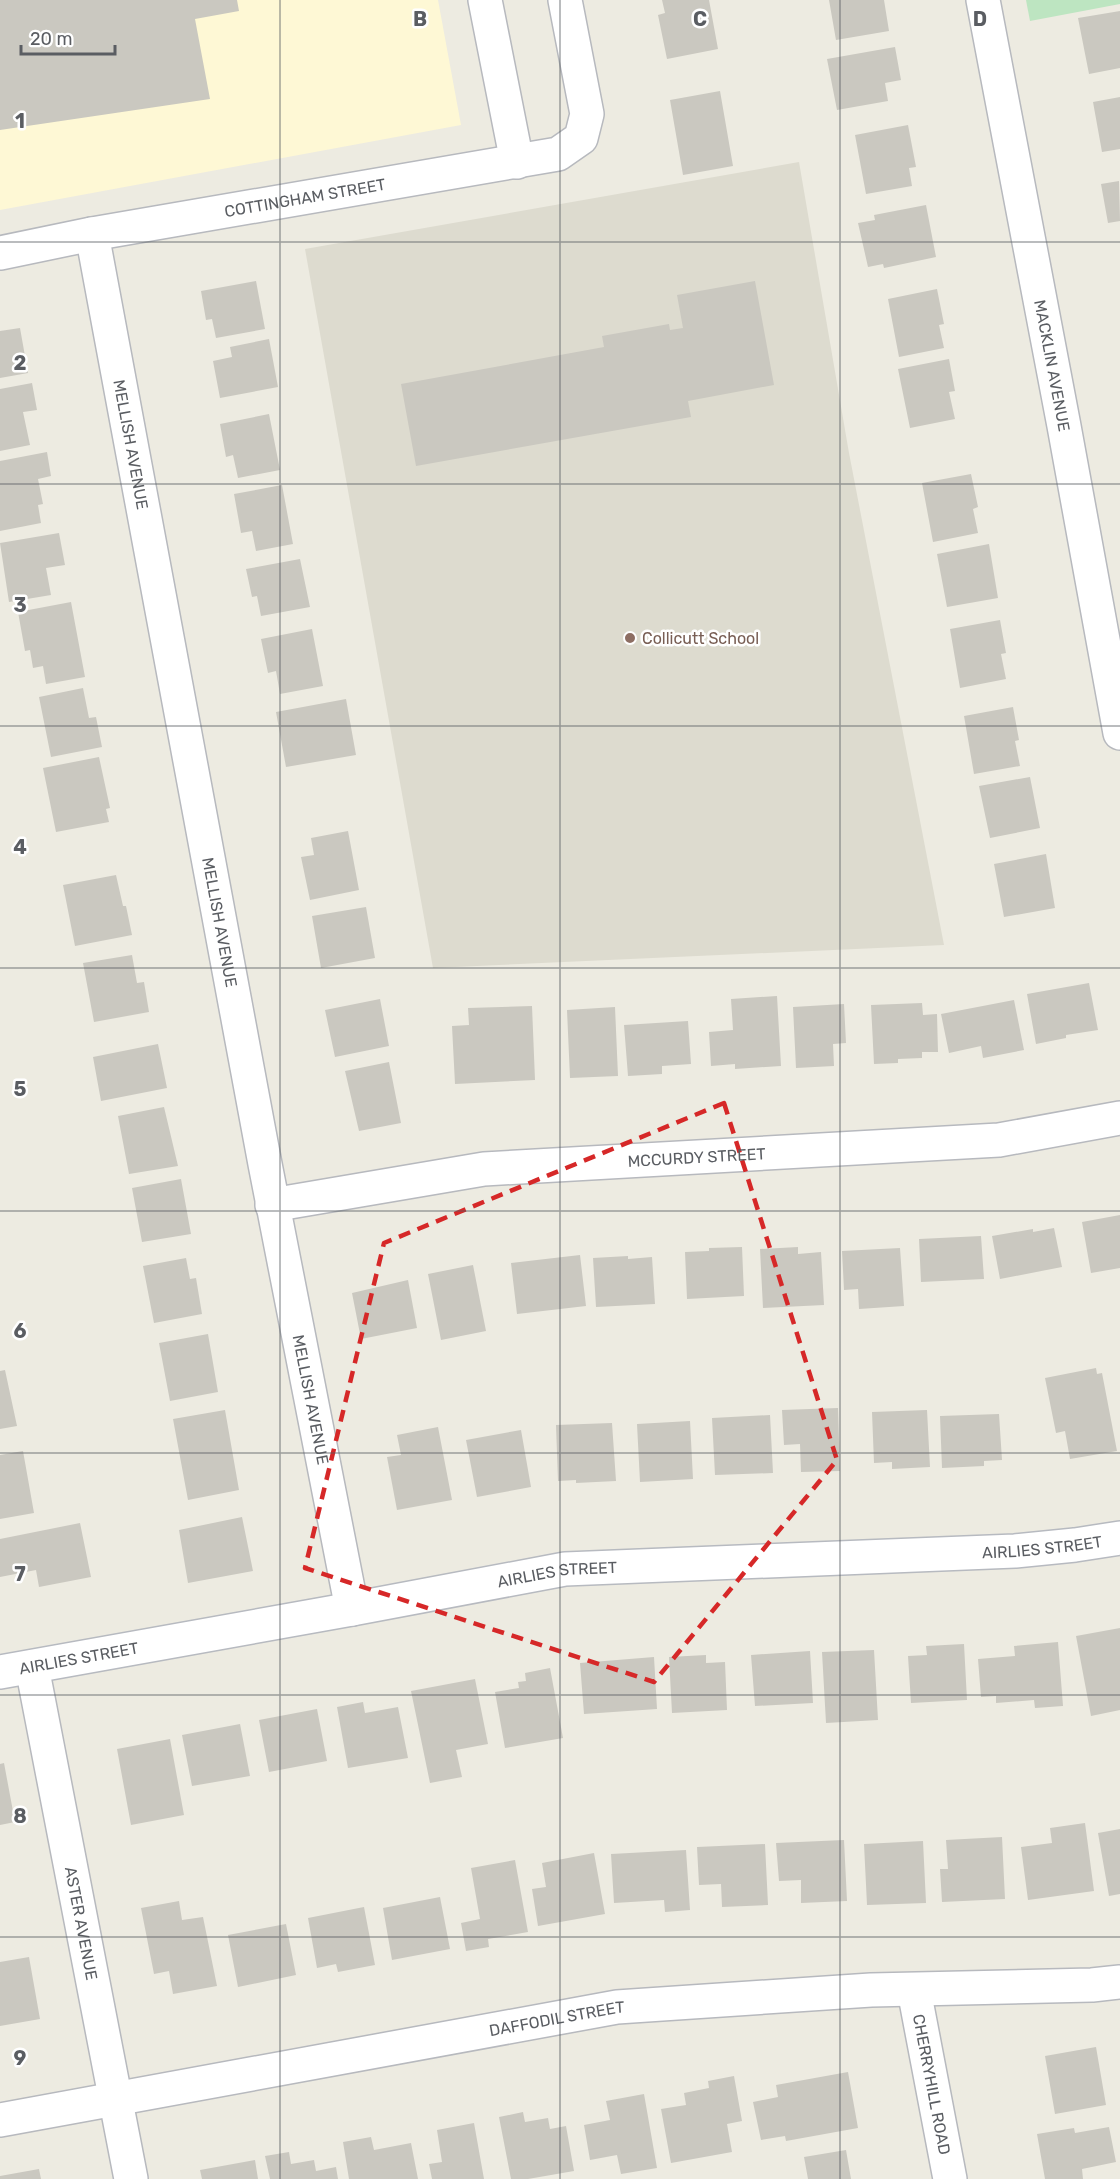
<svg xmlns="http://www.w3.org/2000/svg" width="1120" height="2179" font-family="Rubik,sans-serif">
<style>
.commercial{fill:#fef8d5}
.education{fill:#dddbcf}
.green{fill:#bde5c1}
.building{fill:#cac8c0}
.lines{fill:none;stroke-linecap:round;stroke-linejoin:round}
.street-casing{stroke:#b7b9be;stroke-width:36}
.secondary-casing{stroke:#b7bac0;stroke-width:36}
.street{stroke:#fff;stroke-width:33}
.secondary{stroke:#fff;stroke-width:33}
.marked{fill:none;stroke:#d62828;stroke-width:4.5;stroke-dasharray:12 8;stroke-linejoin:round}
.grid{fill:none;stroke:#5a5d62;stroke-width:1.5;stroke-opacity:0.55}
.education-dot{fill:#8d6e63;stroke:#fff;stroke-width:2}
.labels{text-anchor:middle;stroke-width:5;stroke-linejoin:round;paint-order:stroke}
.street-label{font-size:16px;fill:#5a5d62;stroke:#fff}
.education-label{font-size:16px;fill:#785e54;stroke:#fff;text-anchor:start}
.grid-label{font-size:20px;text-anchor:middle;font-weight:bold;fill:#5a5d62;stroke:#fff;stroke-width:5;stroke-linejoin:round;paint-order:stroke}
</style>
<rect width="100%" height="100%" fill="#edebe1"/>
<path class="commercial" d="M0,0H438L461,125L0,210Z"/>
<path class="education" d="M799,162L849,453L944,945L433,968L305,249Z"/>
<path class="green" d="M1026,0H1120V4L1030,21Z"/>
<path class="building" d="M0,0H237L239,11L195,19L210,99L0,130Z
M662,0H709L718,49L667,59L658,15L665,13Z
M829,0H884L889,31L836,40Z
M1120,11V68L1089,74L1078,18Z
M895,47L901,80L885,83L888,101L837,110L827,59Z
M720,91L733,166L683,175L670,100Z
M1120,97V149L1102,152L1093,102Z
M908,125L916,167L909,168L912,186L866,194L855,135Z
M1119,181L1120,221L1108,223L1101,184Z
M926,205L936,257L884,268L883,264L868,267L858,223L875,220L874,215Z
M256,281L265,329L216,338L212,319L206,320L201,291Z
M755,281L774,385L688,401L691,417L416,466L401,384L604,347L602,336L669,324L670,330L683,328L677,295Z
M937,289L944,324L939,325L944,348L899,357L888,299Z
M20,328L28,373L0,378V331Z
M269,339L278,387L220,398L213,361L232,357L230,347Z
M949,359L955,391L949,392L955,419L910,428L898,369Z
M32,383L37,410L23,412L30,445L0,451V389Z
M269,414L280,470L238,478L233,455L226,457L220,424Z
M47,452L51,476L38,479L43,504L38,505L41,523L0,531V461Z
M971,474L978,507L973,509L978,533L933,542L922,483Z
M282,485L293,544L256,551L252,531L241,533L234,494Z
M59,533L65,565L46,568L51,595L9,602L0,543Z
M989,544L998,598L947,607L937,554Z
M300,559L310,607L261,616L257,596L252,597L246,569Z
M71,602L85,677L46,684L43,666L33,668L30,650L25,651L18,612Z
M1000,620L1006,653L1001,654L1006,679L960,688L950,629Z
M312,629L323,686L280,694L276,671L268,673L261,639Z
M83,688L89,718L96,717L102,747L51,757L39,697Z
M346,699L356,755L286,767L276,712Z
M1013,707L1019,740L1015,741L1020,766L974,774L964,716Z
M99,757L110,808L106,809L109,822L56,832L43,768Z
M1030,777L1040,828L990,838L979,786Z
M348,831L359,890L310,900L301,857L314,855L311,838Z
M1046,854L1055,908L1004,917L994,864Z
M116,875L123,906H126L132,935L75,946L63,885Z
M366,907L375,958L321,968L312,916Z
M132,955L137,983L144,982L149,1012L94,1022L83,963Z
M1089,983L1098,1030L1066,1035V1038L1036,1044L1027,994Z
M777,996L781,1066L735,1069V1064L711,1066L709,1032L733,1030L731,999Z
M380,999L389,1046L335,1057L325,1010Z
M1014,1000L1024,1050L983,1058L981,1046L949,1053L941,1014Z
M922,1003L923,1015L937,1014L938,1052H922V1058L898,1059V1063L874,1064L871,1005Z
M844,1004L846,1043L833,1044L834,1066L796,1068L793,1007Z
M532,1006L535,1080L455,1084L452,1026L469,1025L468,1008Z
M615,1007L618,1076L570,1078L567,1010Z
M688,1021L691,1064L662,1066V1074L628,1076L624,1025Z
M158,1044L167,1088L101,1101L93,1057Z
M389,1062L401,1123L359,1131L345,1071Z
M164,1107L178,1166L129,1174L118,1116Z
M181,1179L191,1234L142,1242L132,1188Z
M1120,1215V1268L1091,1273L1082,1222Z
M1054,1228L1062,1267L1000,1279L992,1236L1033,1229V1232Z
M981,1236L984,1279L921,1282L919,1239Z
M742,1247L744,1296L687,1299L685,1252L709,1251V1248Z
M798,1247V1254L821,1252L824,1305L763,1308L760,1249Z
M900,1248L904,1306L859,1309L858,1289L844,1290L842,1251Z
M580,1255L586,1306L517,1314L511,1263Z
M628,1256V1259L652,1257L655,1304L596,1307L593,1258Z
M186,1258L190,1279L196,1278L202,1314L154,1323L143,1266Z
M473,1265L486,1331L441,1340L428,1274Z
M408,1280L417,1328L361,1339L352,1293Z
M208,1334L218,1392L170,1401L159,1343Z
M1096,1368L1097,1374L1102,1373L1117,1451L1070,1459L1065,1431L1056,1433L1045,1378Z
M5,1370L17,1426L0,1429V1371Z
M838,1408L840,1471L801,1472L800,1444L784,1445L782,1410Z
M225,1410L239,1490L188,1500L173,1419Z
M927,1410L930,1467L892,1469V1462L874,1463L872,1412Z
M999,1414L1002,1460L984,1461V1466L942,1468L940,1416Z
M770,1415L773,1473L715,1475L712,1418Z
M690,1421L693,1479L640,1482L637,1424Z
M612,1423L616,1481L576,1483V1480L558,1481L556,1425Z
M438,1427L452,1500L397,1510L387,1457L401,1455L397,1435Z
M521,1430L531,1487L477,1497L466,1440Z
M23,1451L34,1513L0,1519V1455Z
M242,1517L253,1571L188,1583L179,1530Z
M80,1523L91,1577L39,1587L36,1570L0,1577V1539Z
M1120,1628V1710L1091,1716L1076,1636Z
M1058,1642L1063,1706L1035,1708L1034,1700L996,1703V1696L981,1697L978,1659L1015,1656L1014,1646Z
M964,1644L967,1700L911,1703L908,1656L927,1655L926,1646Z
M874,1650L878,1720L826,1723L822,1652Z
M810,1651L813,1703L755,1706L751,1655Z
M706,1655V1663L725,1662L727,1710L672,1713L669,1657Z
M654,1657L657,1709L584,1714L580,1663Z
M550,1668L563,1738L505,1748L495,1692L519,1688L518,1682L526,1681L525,1673Z
M475,1679L488,1744L456,1750L462,1777L430,1783L411,1691Z
M363,1702L365,1713L398,1707L408,1758L348,1768L337,1707Z
M317,1709L327,1761L269,1772L259,1720Z
M240,1724L250,1776L192,1786L182,1735Z
M170,1739L184,1815L131,1825L117,1749Z
M4,1763L15,1822L0,1825V1764Z
M1085,1823L1094,1891L1028,1900L1021,1847L1052,1843L1050,1828Z
M1120,1829V1894L1109,1896L1098,1833Z
M1002,1837L1005,1899L942,1902L940,1869H948L946,1840Z
M844,1840L847,1901L801,1903V1880L779,1881L776,1843Z
M923,1841L926,1903L867,1905L864,1844Z
M765,1844L768,1905L722,1907L721,1884L699,1885L697,1847Z
M686,1850L690,1910L665,1912L664,1900L614,1903L611,1854Z
M594,1853L605,1914L538,1926L532,1889L546,1887L542,1863Z
M515,1860L528,1932L488,1939L489,1947L466,1951L461,1923L480,1919L471,1868Z
M440,1897L450,1949L392,1960L383,1908Z
M179,1901L182,1920L203,1917L217,1986L173,1994L169,1971L154,1974L141,1908Z
M364,1907L375,1965L338,1972L336,1964L317,1968L308,1918Z
M286,1924L296,1975L238,1987L228,1935Z
M29,1957L40,2019L0,2026V1962Z
M1096,2047L1106,2105L1055,2114L1045,2056Z
M848,2072L858,2128L786,2141L785,2136L761,2140L753,2102L778,2097L776,2085Z
M734,2076L742,2121L727,2124L732,2152L671,2163L661,2109L686,2105L684,2093L709,2088L708,2081Z
M644,2094L657,2168L621,2174L617,2155L590,2160L584,2125L610,2120L606,2101Z
M523,2112L525,2122L548,2118L550,2129L566,2126L574,2171L528,2179H511L499,2117Z
M474,2123L484,2179H432L429,2164L442,2162L437,2130Z
M1109,2127L1116,2162L1082,2169L1083,2179H1045L1037,2134L1074,2128L1075,2133Z
M371,2137L374,2150L411,2143L418,2179H349L343,2142Z
M846,2150L851,2179H808L804,2157Z
M289,2152L291,2164L314,2160L316,2171L336,2167L338,2179H270L265,2156Z
M255,2160L258,2179H202L200,2170Z
M39,2169L41,2179H0V2176Z"/>
<g class="lines">
<defs>
<g id="street">
<path d="M485,0L517,162"/>
<path id="s1" d="M983,0L1064,426L1120,733"/>
<path id="s2" d="M92,234L265,1164L352,1609"/>
<path id="s3" d="M0,253L92,234L558,154L581,138L587,114L565,0"/>
<path id="s4" d="M272,1205L484,1169L999,1140L1120,1118"/>
<path id="s5" d="M32,1667L131,2179"/>
<path id="s6" d="M914,1990L950,2179"/>
<path id="s7" d="M0,2120L617,2007L871,1990L1092,1985L1120,1982"/>
</g>
<g id="secondary">
<path id="s8" d="M0,1672L352,1609L565,1569L1015,1551L1075,1545L1120,1538"/>
</g>
</defs>
<use href="#street" class="street-casing"/>
<use href="#secondary" class="secondary-casing"/>
<use href="#street" class="street"/>
<use href="#secondary" class="secondary"/>
</g>
<path class="marked" d="M724,1103L837,1460L654,1682L305,1568L384,1243Z"/>
<path class="grid" d="M280,0V2179M560,0V2179M840,0V2179M0,242H1120M0,484H1120M0,726H1120M0,968H1120M0,1211H1120M0,1453H1120M0,1695H1120M0,1937H1120"/>
<circle class="education-dot" cx="630" cy="638" r="6"/>
<g class="labels">
<g class="street-label">
<text dy="6" stroke="none"><textPath href="#s3" startOffset="310">COTTINGHAM STREET</textPath></text>
<text dy="6" stroke="none"><textPath href="#s1" startOffset="372">MACKLIN AVENUE</textPath></text>
<text dy="6" stroke="none"><textPath href="#s2" startOffset="214">MELLISH AVENUE</textPath></text>
<text dy="6" stroke="none"><textPath href="#s2" startOffset="700">MELLISH AVENUE</textPath></text>
<text dy="6" stroke="none"><textPath href="#s4" startOffset="428">MCCURDY STREET</textPath></text>
<text dy="6" stroke="none"><textPath href="#s2" startOffset="1186">MELLISH AVENUE</textPath></text>
<text dy="6" stroke="none"><textPath href="#s8" startOffset="1052">AIRLIES STREET</textPath></text>
<text dy="6" stroke="none"><textPath href="#s8" startOffset="566">AIRLIES STREET</textPath></text>
<text dy="6" stroke="none"><textPath href="#s8" startOffset="80">AIRLIES STREET</textPath></text>
<text dy="6" stroke="none"><textPath href="#s5" startOffset="261">ASTER AVENUE</textPath></text>
<text dy="6" stroke="none"><textPath href="#s7" startOffset="566">DAFFODIL STREET</textPath></text>
<text dy="6" stroke="none"><textPath href="#s6" startOffset="96">CHERRYHILL ROAD</textPath></text>
</g>
<g class="education-label">
<text x="642" y="644">Collicutt School</text>
</g>
</g>
<g class="grid-label">
<text x="420" y="26">B</text>
<text x="700" y="26">C</text>
<text x="980" y="26">D</text>
<text x="20" y="128">1</text>
<text x="20" y="370">2</text>
<text x="20" y="612">3</text>
<text x="20" y="854">4</text>
<text x="20" y="1096">5</text>
<text x="20" y="1338">6</text>
<text x="20" y="1581">7</text>
<text x="20" y="1823">8</text>
<text x="20" y="2065">9</text>
</g>
<path d="M21 45v9h94v-9" fill="none" stroke="#5a5d62" stroke-width="3"/>
<text x="30" y="45" font-size="18" fill="#5a5d62" stroke="#ffffff" stroke-width="4.5" paint-order="stroke">20 m</text>
</svg>
